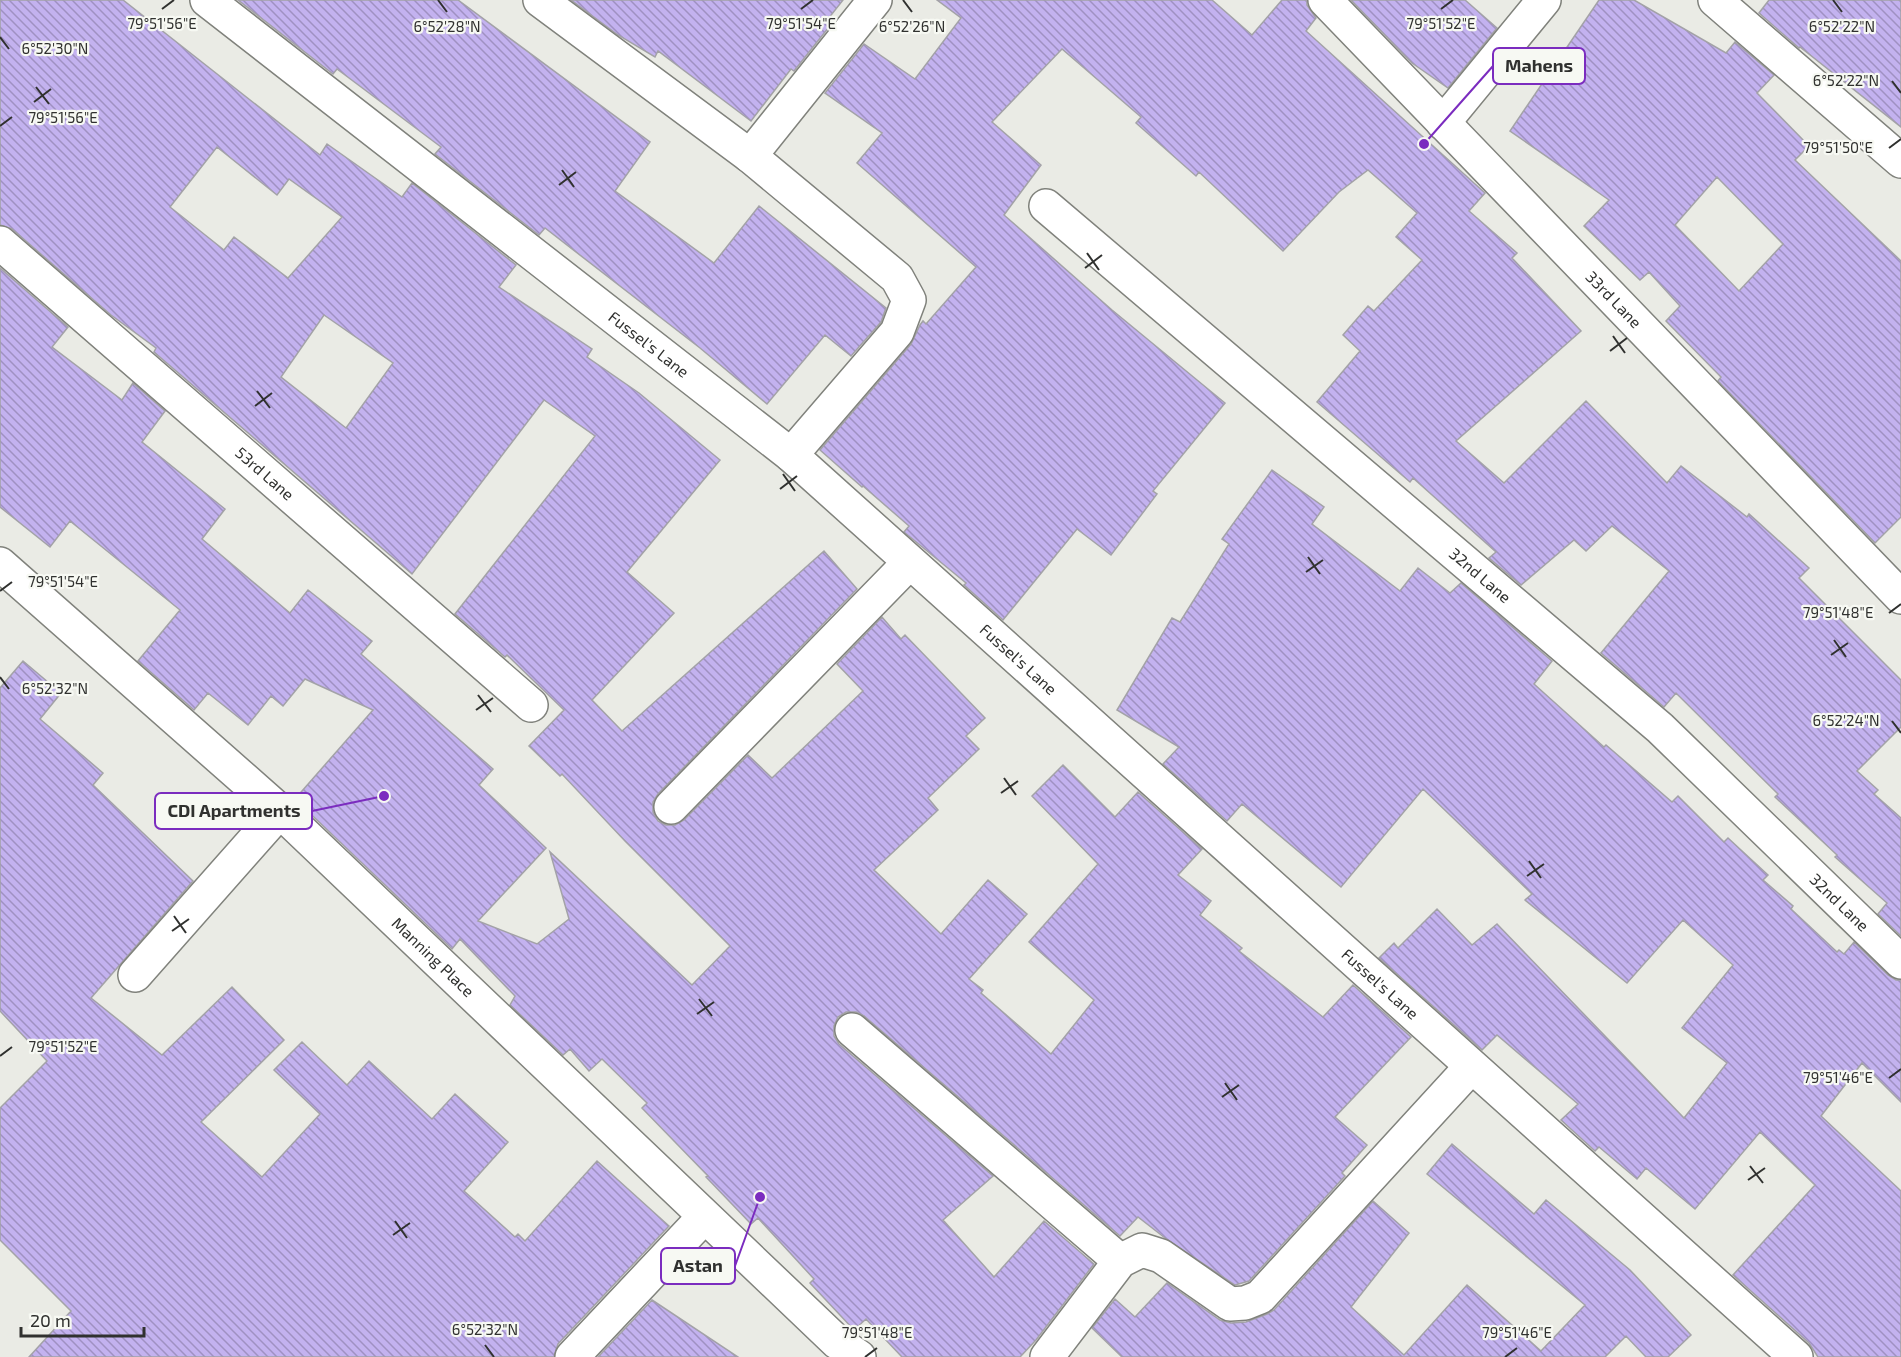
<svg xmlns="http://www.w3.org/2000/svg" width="1901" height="1357" font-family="'Exo 2',sans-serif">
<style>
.building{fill:url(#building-back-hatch);stroke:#a3a2a7;stroke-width:1.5;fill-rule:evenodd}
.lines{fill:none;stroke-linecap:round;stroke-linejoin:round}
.minor-casing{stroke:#80827c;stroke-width:36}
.minor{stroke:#fff;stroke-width:33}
.ticks{fill:none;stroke:#30312f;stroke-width:2}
.labels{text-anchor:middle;stroke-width:4.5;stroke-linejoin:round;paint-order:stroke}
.street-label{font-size:16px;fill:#30312f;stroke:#f7f9f3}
.ticks-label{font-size:15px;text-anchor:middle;fill:#30312f;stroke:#f7f9f3;stroke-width:4.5;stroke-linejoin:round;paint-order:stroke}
.leader{fill:none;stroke:#7b2cbf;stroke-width:2}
.callout-dot{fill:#7b2cbf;stroke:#f7f9f3;stroke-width:2}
.callout{fill:#f7f9f3;stroke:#7b2cbf;stroke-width:2}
.callout-label{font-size:18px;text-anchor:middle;font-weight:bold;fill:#30312f}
</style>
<defs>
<pattern id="building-back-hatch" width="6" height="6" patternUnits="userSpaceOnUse" patternTransform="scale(1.5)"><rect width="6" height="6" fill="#c3b2ef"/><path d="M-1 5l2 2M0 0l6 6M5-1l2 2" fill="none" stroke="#9f91c2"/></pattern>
</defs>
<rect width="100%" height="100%" fill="#eaebe5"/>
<path class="building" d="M0,0H123L320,155L327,144L402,197L412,183L516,265L499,287L592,349L587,357L639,393L720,460L627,572L674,613L592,700L622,731L824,551L857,589L658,794L653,802V812L658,821L666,825H675L684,820L748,755L772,778L863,691L837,664L882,617L901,639L905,635L985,718L966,736L979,749L928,798L938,810L874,870L941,934L988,880L1027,914L969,979L983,990L981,993L1051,1054L1094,1000L1029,942L1098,864L1032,796L1063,765L1115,817L1138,792L1202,849L1178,875L1211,901L1200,915L1242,948L1239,951L1323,1017L1353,985L1411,1037L1335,1117L1367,1145L1342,1173L1345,1176L1249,1281L1235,1285L1165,1238L1138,1217L1120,1236L864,1016L856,1012H846L838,1017L834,1026V1036L839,1044L993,1176L943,1220L994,1277L1044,1221L1094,1264L1036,1340L1020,1357H902L866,1319L854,1330L810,1283L814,1279L758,1218L751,1224L706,1177L708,1176L642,1108L647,1103L602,1059L589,1071L570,1049L563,1055L510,1005L515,996L460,939L452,949L295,799L373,710L305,679L283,706L271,696L248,725L208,693L194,710L138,661L180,610L70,521L50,547L0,507V268L68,327L52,347L122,400L133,383L165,411L142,442L225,509L202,539L290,613L308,590L372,641L361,654L493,769L479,785L546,848L478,921L537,944L569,919L550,852L692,985L730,946L625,841L562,774L560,776L529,746L564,710L507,655L505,657L455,614L595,436L544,400L412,574L154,352L156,348L111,315L12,229L0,225ZM217,147L277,195L289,179L342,217L288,278L234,237L224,250L170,207ZM324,315L393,363L346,428L281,377Z
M238,0H458L650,142L615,191L714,263L759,206L886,308L881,322L851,356L825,335L767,404L700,348L545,228L539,235L435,154L441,147L337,69L333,74Z
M571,0H843L828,19L833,22L794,71L791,69L751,121L658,51L655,57L618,35Z
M937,0H1212L1252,35L1282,0H1307V5L1316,18L1306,31L1485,193L1469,211L1517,253L1512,258L1581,331L1456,441L1504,483L1586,401L1667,483L1681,466L1747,517L1749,514L1809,568L1799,578L1901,680V727L1857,771L1878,790L1874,794L1901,818V936L1878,914L1887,903L1835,857L1837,855L1775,797L1778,794L1676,693L1664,707L1601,653L1669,571L1612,526L1586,551L1574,540L1521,585L1489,558L1496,552L1413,478L1410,482L1317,402L1360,351L1343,335L1368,306L1374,311L1422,260L1396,237L1417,213L1368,170L1339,192L1283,251L1199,172L1196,176L1136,123L1141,117L1062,49L992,122L1041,165L1004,215L1112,310L1225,403L1153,491L1157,494L1111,555L1077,529L1003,620L964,585L966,583L904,532L909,526L863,486L862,487L820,450L911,344L920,325L923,321L926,324L976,267L857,163L882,133L825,93L864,44L915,79L961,18Z
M1351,0H1465L1497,28L1448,88L1412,63Z
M1599,0H1634L1726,53L1735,42L1774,75L1757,93L1809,146L1795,160L1901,261V517L1875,543L1718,381L1721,377L1666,321L1680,306L1649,272L1640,280L1584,226L1609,200L1510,131ZM1717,177L1783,244L1739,291L1675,225Z
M1769,0H1901V127L1800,47L1799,48L1759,13Z
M1272,470L1324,507L1312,524L1400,591L1418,568L1450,593L1461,583L1552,661L1534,684L1604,747L1606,745L1672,802L1678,796L1724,842L1728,838L1768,875L1763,880L1793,906L1791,909L1837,952L1839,950L1844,954L1854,942L1888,975L1896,980H1901V1102L1862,1063L1821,1116L1901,1191V1357H1818L1809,1343L1733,1275L1815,1185L1760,1132L1695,1209L1646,1168L1637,1179L1599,1147L1595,1151L1561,1120L1578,1104L1497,1035L1482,1050L1379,958L1394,943L1398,948L1437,909L1472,945L1497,924L1684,1118L1727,1063L1682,1028L1733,965L1683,920L1627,983L1525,900L1532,894L1423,789L1341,887L1242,804L1227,821L1163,764L1179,747L1117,710L1172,618L1180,622L1229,544L1222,539Z
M23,661L61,693L40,719L103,773L93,785L193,881L91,998L162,1055L232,987L284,1040L201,1122L262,1177L320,1114L274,1070L302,1042L347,1085L369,1061L432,1119L455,1094L508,1142L464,1191L515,1237L518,1234L525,1241L597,1161L669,1226L558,1344L554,1357H29L71,1311L0,1240V1108L47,1061L0,1011V688Z
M1452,1144L1534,1214L1546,1200L1630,1270L1691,1335L1668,1357H1646L1626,1336L1605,1357H1122L1092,1328L1115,1299L1135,1317L1167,1283L1220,1320L1231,1323L1246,1322L1267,1314L1274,1310L1373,1201L1409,1233L1351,1307L1404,1355L1467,1285L1541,1351L1585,1305L1427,1174Z
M652,1300L738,1357H598Z"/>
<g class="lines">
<defs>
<g id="minor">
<path id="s1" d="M207,0L791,455L1796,1357"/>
<path d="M540,0L750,156L897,278L909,300L897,332L791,455"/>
<path id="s2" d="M1325,0L1901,597"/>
<path d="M1715,0L1901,161"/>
<path d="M1443,123L1544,0"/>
<path d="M750,156L875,0"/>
<path id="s3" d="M1046,206L1660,728L1901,962"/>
<path id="s4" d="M0,243L531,705"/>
<path id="s5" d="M0,564L280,811L837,1342L859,1357"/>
<path d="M671,807L909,563"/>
<path d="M135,975L280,811"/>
<path d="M852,1030L1120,1261"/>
<path d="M572,1357L704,1217"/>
<path d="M1047,1357L1120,1261L1142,1250L1161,1256L1230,1304L1245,1303L1260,1297L1471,1067"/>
</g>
</defs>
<use href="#minor" class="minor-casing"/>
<use href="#minor" class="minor"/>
</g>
<path class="ticks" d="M438,0L447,12M903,0L912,12M1833,0L1842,12M162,9L174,0M801,9L813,0M1441,9L1453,0M0,37L9,49M1892,81L1901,93M36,87L49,104M34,102L51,89M0,126L12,117M1889,148L1901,139M562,170L574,187M559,185L576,172M1087,253L1099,270M1085,268L1102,255M1613,336L1625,353M1610,351L1627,338M257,391L270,408M255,406L272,393M783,474L795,491M780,489L797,476M1308,557L1320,574M1306,572L1323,560M0,591L12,582M1889,613L1901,604M1834,640L1846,657M1831,655L1848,643M0,677L9,689M478,695L491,712M476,710L493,698M1892,721L1901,733M1004,778L1016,795M1001,793L1018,781M1529,861L1541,878M1527,876L1544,864M174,916L186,933M172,931L189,919M699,999L712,1016M697,1014L714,1002M0,1056L12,1047M1889,1078L1901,1069M1225,1083L1237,1100M1222,1097L1239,1085M1750,1166L1763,1183M1748,1180L1765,1168M395,1221L407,1238M393,1235L410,1223M485,1345L494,1357M865,1357L877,1348M1505,1357L1517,1348"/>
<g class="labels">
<g class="street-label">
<text dy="6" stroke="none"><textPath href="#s2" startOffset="416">33rd Lane</textPath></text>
<text dy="6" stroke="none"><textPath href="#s1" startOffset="560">Fussel's Lane</textPath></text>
<text dy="6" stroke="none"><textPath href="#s4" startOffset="351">53rd Lane</textPath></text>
<text dy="6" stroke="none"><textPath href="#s3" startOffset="570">32nd Lane</textPath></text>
<text dy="6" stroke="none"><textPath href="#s1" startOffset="1046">Fussel's Lane</textPath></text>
<text dy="6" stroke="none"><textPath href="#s3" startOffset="1056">32nd Lane</textPath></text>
<text dy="6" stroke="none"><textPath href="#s5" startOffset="585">Manning Place</textPath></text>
<text dy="6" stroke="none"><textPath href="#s1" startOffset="1532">Fussel's Lane</textPath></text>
</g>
</g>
<g class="ticks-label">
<text x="162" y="29">79°51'56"E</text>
<text x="801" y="29">79°51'54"E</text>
<text x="1441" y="29">79°51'52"E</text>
<text x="1842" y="32">6°52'22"N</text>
<text x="447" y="32">6°52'28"N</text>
<text x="912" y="32">6°52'26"N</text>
<text x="55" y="54">6°52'30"N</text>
<text x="1846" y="86">6°52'22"N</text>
<text x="63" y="123">79°51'56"E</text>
<text x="1838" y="153">79°51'50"E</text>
<text x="63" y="587">79°51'54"E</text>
<text x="1838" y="618">79°51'48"E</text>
<text x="55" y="694">6°52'32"N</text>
<text x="1846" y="726">6°52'24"N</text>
<text x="63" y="1052">79°51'52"E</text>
<text x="1838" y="1083">79°51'46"E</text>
<text x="485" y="1335">6°52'32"N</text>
<text x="877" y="1338">79°51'48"E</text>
<text x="1517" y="1338">79°51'46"E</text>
</g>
<path class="leader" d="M1424 144L1493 66M384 796L312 811M760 1197L735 1266"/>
<g class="callout-dot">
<circle cx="1424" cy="144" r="6"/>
<circle cx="384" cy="796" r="6"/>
<circle cx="760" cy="1197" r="6"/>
</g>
<g class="callout">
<rect x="1493" y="48" width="92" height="36" rx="6"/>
<rect x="155" y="793" width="157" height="36" rx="6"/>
<rect x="661" y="1248" width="74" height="36" rx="6"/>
</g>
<g class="callout-label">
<text x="1539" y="72">Mahens</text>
<text x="234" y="817">CDI Apartments</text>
<text x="698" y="1272">Astan</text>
</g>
<path d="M21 1327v9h123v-9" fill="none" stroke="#30312f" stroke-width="3"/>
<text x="30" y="1327" font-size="18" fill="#30312f" stroke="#f7f9f3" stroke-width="4.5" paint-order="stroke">20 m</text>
</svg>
